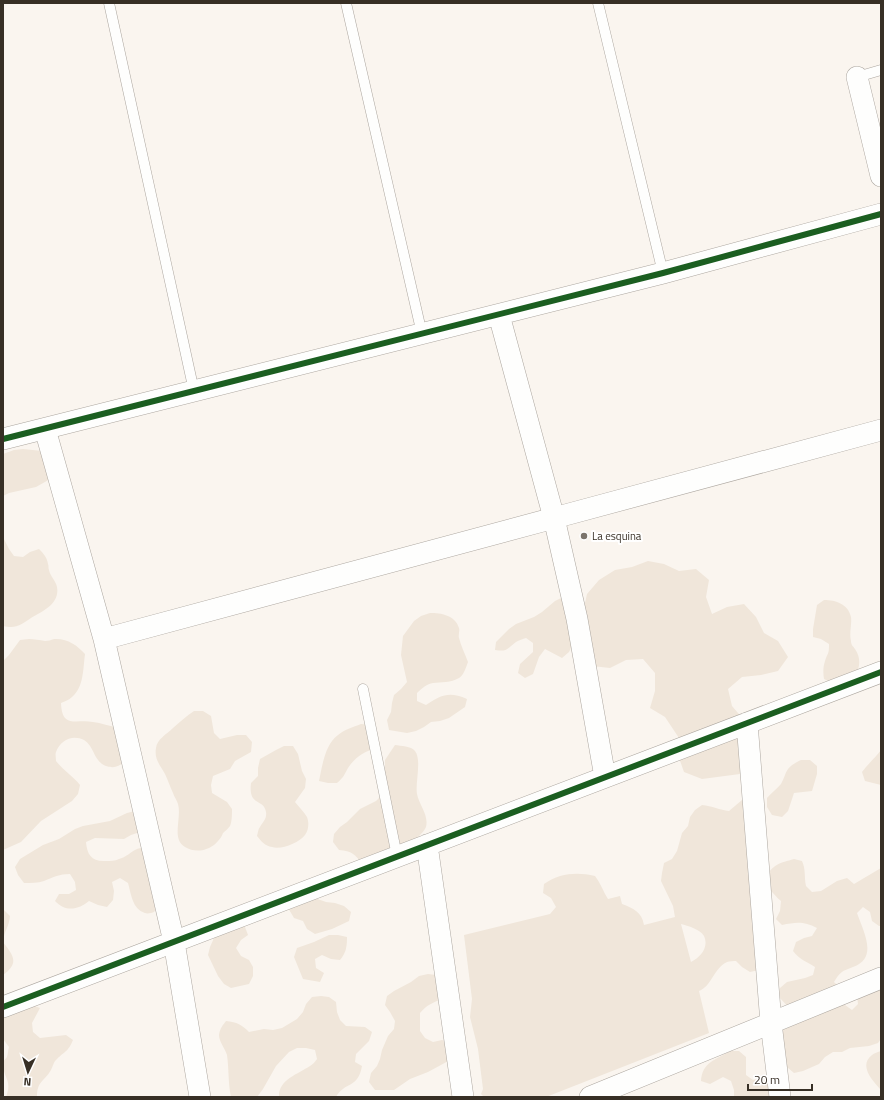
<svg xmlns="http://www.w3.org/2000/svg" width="884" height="1100" font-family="'Titillium Web',sans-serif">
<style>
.green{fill:#f0e6da;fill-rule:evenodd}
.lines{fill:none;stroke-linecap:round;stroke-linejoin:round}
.service-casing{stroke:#ada7a0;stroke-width:11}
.minor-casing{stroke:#ada7a0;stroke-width:22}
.service{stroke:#fefefd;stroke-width:10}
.minor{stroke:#fefefd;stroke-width:21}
.cycleway-casing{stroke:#fff;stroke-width:8}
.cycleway{stroke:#1b5e20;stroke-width:6}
.poi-dot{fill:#7b746c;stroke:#fff;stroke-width:1.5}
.labels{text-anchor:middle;stroke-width:4;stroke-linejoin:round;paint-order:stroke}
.poi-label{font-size:11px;fill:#372f25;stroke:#fff;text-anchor:start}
</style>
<rect width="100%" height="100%" fill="#faf5ef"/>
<path class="green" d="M23,449L42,451L52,478L36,487L9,493L3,496V454L14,450Z
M3,537L9,549L14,556L23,557L30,552L39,549C43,553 47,557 48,564C49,566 48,568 49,570C50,576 56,581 57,587C60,604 43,611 31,618C20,625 17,629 3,626Z
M648,561L664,564L679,571L696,569L709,580L706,597L712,614L727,607L744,604L756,617L764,633L778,641L788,657L778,671L761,675L742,677L728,689L732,706L744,720L757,731L760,749L756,766L740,774L702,779L684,772L678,755L679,738L665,717L650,708L655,691V673L643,659L626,660L610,668L592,666L583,612L587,594L599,580L615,570L632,567Z
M563,597L573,644L569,652L562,658L545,649L539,657L533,674L525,678L518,673L520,664L533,652V643L526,638C523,639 519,640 516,642C507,649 507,652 495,650L496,642L509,629L516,624L534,617L542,612L555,601Z
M824,600C836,600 848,604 851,617C852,625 849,633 851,641C851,645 853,646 855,649C861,658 860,666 856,675L832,683L824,679C823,673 823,667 825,661C828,652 829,655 829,644L821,639L813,637V629L817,605Z
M430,613C441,613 455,615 459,628C460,631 458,635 459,638C461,646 465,654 468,662C466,667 464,675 459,678C451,683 441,682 433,683C427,684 422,688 417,693V701L426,705C441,695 449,691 467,699L465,707L449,718L440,721L431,722L424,727L416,731L407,733L389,730L387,720L391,712L392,703L394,695L401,689L407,682L401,655L403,636L414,621L421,616Z
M29,639C34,639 40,640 45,641C48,641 51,640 54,639C67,638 77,645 85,654C83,668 84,687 72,697C69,700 65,701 61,703C62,729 76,719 93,722C101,723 110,726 118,728L126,760C120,766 115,769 106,766C93,761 95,747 84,740C73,734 60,740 56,752C55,754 56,758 56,761C63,770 73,776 80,785L78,794L72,801L41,821L21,842L3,850V661L9,655L20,640Z
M194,711H203L211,716L214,733L220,739L237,735H246L252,742L251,752L235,761L230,769L213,776L211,785L212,793L227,802L232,809C232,814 232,822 230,826C228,829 225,831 223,833C222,836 220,839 218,841C211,850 196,854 185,847C171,839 182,818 178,804C177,800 174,797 173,793C170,787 168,780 165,774C160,765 154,759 156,748C157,739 167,734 173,728C180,722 186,716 194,711Z
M361,724C376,725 380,733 376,748C364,752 356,756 348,768C344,775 344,777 337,783H328L319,781C322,767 325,744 338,735C344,730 353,727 361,724Z
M395,745C401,746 411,746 415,751C422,760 415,783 417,794C419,805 429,815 426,827C424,832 418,837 414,840L362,864C355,854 352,851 339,850L333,842L334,834L340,827L347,822L360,809L376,801L382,795L385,786V760Z
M284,746H293L298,754L302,771L306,779L305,788L295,802C299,807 304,812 307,817C309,822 309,830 305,835C299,843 281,850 272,847C265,846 261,841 257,836C258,833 258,829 260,827C263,822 267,819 266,812C264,798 248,807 251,783L258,776V768L260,759L276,750Z
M881,750V785L865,781L862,772C868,764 875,758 881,750Z
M801,760H810L817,766V774L812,791L794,793L788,811L782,817L772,815L767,807V798C771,793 777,789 781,784C784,779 785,773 788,769C791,765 797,762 801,760Z
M750,797L747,831L746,839L759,970L750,972L742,967L736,961C734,961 729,961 727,962C714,968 711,987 699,991L709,1033L546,1097H484L481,1094L483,1089L478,1049L470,1017L472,999L464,935L550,914L556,907L551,898L543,893L544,884C560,873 577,872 595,876C601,884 603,891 608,899L620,896L622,904C633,908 642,912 644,925L675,917L673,906L661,881L662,873L664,863L672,859L677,851L682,833L688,826L690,817L695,810L702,805C712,806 720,810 729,811L742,800ZM681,924C688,926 700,929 704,936C709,947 701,957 691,962Z
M135,811L140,832L131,835L124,839L95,838L86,842C87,855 92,862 106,861C110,861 115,861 119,859C132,855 131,848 147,847L159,904L154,912C152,913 147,914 145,913C132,909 131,893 128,883L120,878L112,882L114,891L113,900L107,907L98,905L89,901C82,907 72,911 63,907C61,906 57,903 55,901L59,894H69L76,890L75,882L70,874C59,874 54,877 44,881C38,883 31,883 24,883L18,875L15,867L20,859L43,845L59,839L75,829L83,826L110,821L127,813Z
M794,859L802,861C806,870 804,876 806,886L812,892L821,891L837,881L847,878L854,884L881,868V926H879L872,921L870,912L863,907L857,913C863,931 879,958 853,967C842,971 840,972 834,982L840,988L845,1005L852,1010L858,1004L857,995L881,972V1039L878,1043L869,1046L850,1048L842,1052H833L825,1057L819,1064L803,1071L794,1073L787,1067L776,1042L792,1011L779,997L780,988L787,982L805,978L813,975L815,967C806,961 800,960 793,951L796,942L804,938L812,936L817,928C804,921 796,922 782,925L776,919L780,911L781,901C773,894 768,888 765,878C773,864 780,863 794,859Z
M309,896L326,902L335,903L344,906L351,912L349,921L332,929L315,934L307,929L303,921L294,918L287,906Z
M3,909L10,916C9,927 4,931 3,942C13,955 20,963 3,975Z
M237,925L245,927L248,935L241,940L236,948L241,956L249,960L253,967V976L249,984L231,988L224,984L218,976L208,955L210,947L214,938Z
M329,935H338L347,937C347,947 346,953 340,960L331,959L322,955L315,959L316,968L324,973L320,982L303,979L294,957L297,948L314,942Z
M428,974L436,975L443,999C433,1002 427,1005 420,1013V1031L425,1038L433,1042L442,1040L450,1043L452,1059L428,1072L410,1079L394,1090H375L369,1082L371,1073L377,1066L380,1059L382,1050L388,1036L394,1029L395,1021L390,1012L385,1005L387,996L394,991L411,982L419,976Z
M321,996L329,997L336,1002L337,1012L340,1020L346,1026L365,1027L372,1032L369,1041L356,1054L355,1062L362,1066C358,1089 345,1081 336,1097H279C278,1080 298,1074 310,1066C313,1064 315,1062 317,1059L315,1050L306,1048H297L289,1052L276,1066L263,1089L257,1097H231C228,1083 229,1069 227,1055C225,1048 219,1042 219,1035C220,1028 223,1025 226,1021C237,1022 242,1025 249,1032L264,1029L273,1030L282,1028L297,1019L303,1012L306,1004L312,997Z
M32,1005L40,1008L32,1023L33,1032L40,1038L66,1035L73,1040C68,1052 65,1051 57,1059C54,1061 53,1066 51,1070C44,1082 37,1081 37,1097H6C12,1081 5,1080 3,1066C2,1061 5,1060 7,1057C8,1054 8,1050 9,1047L3,1039V1014Z
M730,1051H739L746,1057V1075L753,1080L770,1077V1097H734V1090L731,1081L723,1077L710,1084L701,1081C702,1062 716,1060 730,1051Z
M881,1051V1090C873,1081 858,1066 872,1055C874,1053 878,1052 881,1051Z"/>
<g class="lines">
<defs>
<path id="service" d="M109,3L194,391
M346,3L422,334
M598,3L663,273
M857,77L881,70
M363,689L397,856"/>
<path id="minor" d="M857,77L881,176
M499,315L554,518L577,619L605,777
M45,429L104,639L174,942L200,1097
M3,439L663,273L881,214
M104,639L554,518L881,430
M747,723L771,1023L780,1097
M427,845L463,1097
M3,1007L881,672
M590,1097L881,978"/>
</defs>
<use href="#service" class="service-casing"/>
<use href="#minor" class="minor-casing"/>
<use href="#service" class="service"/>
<use href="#minor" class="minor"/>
<defs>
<path id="cycleway" d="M3,439L663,273L881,214
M3,1007L881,672"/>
</defs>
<use href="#cycleway" class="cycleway-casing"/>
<use href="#cycleway" class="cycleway"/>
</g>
<circle class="poi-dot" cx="584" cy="536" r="4"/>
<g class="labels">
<g class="poi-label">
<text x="592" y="540">La esquina</text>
</g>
</g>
<rect width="884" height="1100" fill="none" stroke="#372f25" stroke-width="8"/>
<g transform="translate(28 1072) rotate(184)" stroke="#ffffff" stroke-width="3" paint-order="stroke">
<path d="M0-3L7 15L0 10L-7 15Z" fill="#372f25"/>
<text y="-6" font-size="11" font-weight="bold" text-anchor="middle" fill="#372f25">N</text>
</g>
<path d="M748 1084v6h64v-6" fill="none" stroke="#372f25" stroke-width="2"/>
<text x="754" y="1084" font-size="12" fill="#372f25" stroke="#ffffff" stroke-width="3" paint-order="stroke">20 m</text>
</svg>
